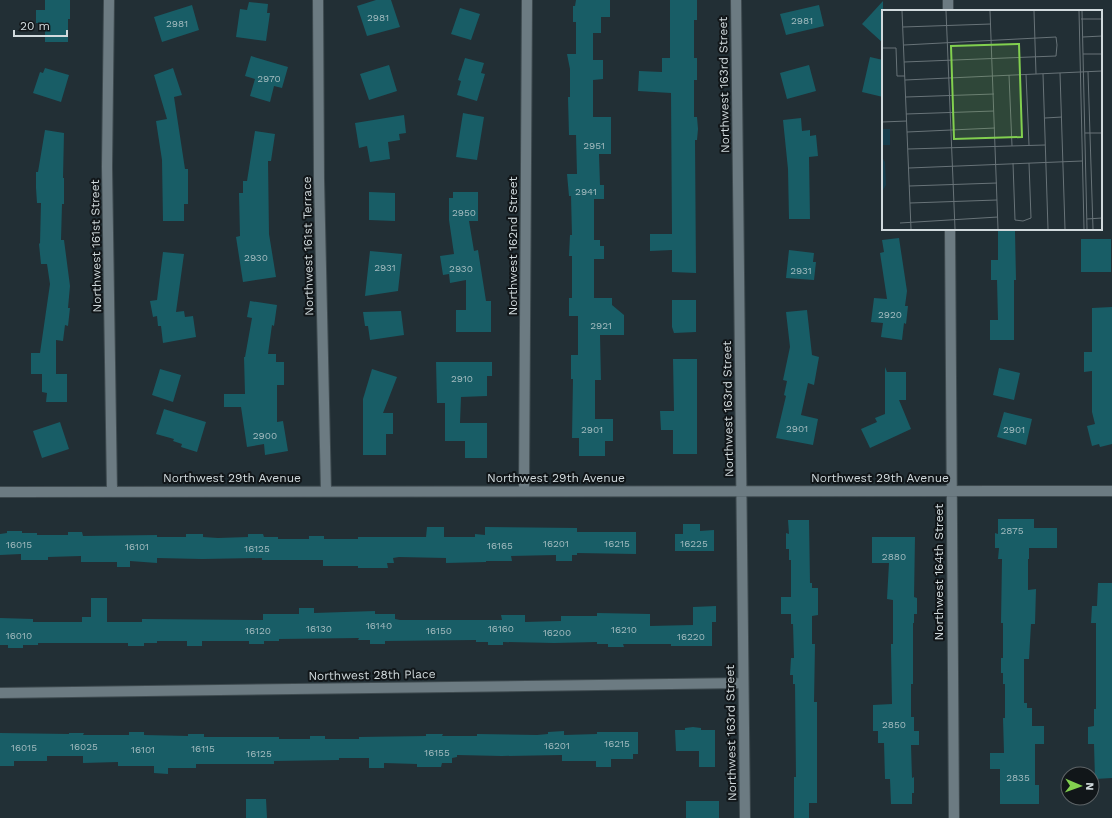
<svg xmlns="http://www.w3.org/2000/svg" width="1112" height="818" font-family="'Work Sans',sans-serif">
<style>
.building{fill:#185d66}
.lines{fill:none;stroke-linecap:round;stroke-linejoin:round}
.street-casing{stroke:#3e4a4f;stroke-width:12}
.street{stroke:#6c7b82;stroke-width:10}
.labels{text-anchor:middle;stroke-width:4;stroke-linejoin:round;paint-order:stroke}
.number-label{font-size:10px;fill:#a3bbbf}
.street-label{font-size:12px;fill:#d1dadd;stroke:#111619}
.inset-road{fill:none;stroke:#687378;stroke-width:1}
.view{fill:#82d04f;fill-opacity:0.15;stroke:#82d04f;stroke-width:2}
.inset-edge{fill:none;stroke:#d1dadd;stroke-width:2}
</style>
<rect width="100%" height="100%" fill="#222f35"/>
<path class="building" d="M45,0H70V19H68V42H45V23H36V10H45Z
M376,0H391L400,27L367,36L357,6Z
M576,0H610V17H601V33H593V60H603V79L593,80V117H611V154H599L600,185H604V199H594V240H600V246H604V259H594V298H612V305L624,315V335H600L601,380H595V419H613V441H605V456H579V438H572L573,379H571V355H578V316H569V298H572V256H569L570,235H572L571,196H569L567,174H577L576,135H569L568,97H570V69L567,54H576V22H573V6H575Z
M670,0H697V20H694V58H697V80H694V117H697L698,129L697,140H695L696,273L672,272V250L650,251V234H672L671,93L638,91L639,71L662,72V58H670Z
M883,1V43L862,24Z
M249,2L268,4L267,13H270L266,41L236,37L240,9L247,10Z
M192,5L199,30L162,42L154,17Z
M819,5L824,26L786,35L780,14Z
M460,8L480,14L471,40L451,34Z
M251,56L288,67L282,88L274,86L270,102L250,96L255,79L245,76Z
M870,57L883,60V97L862,92Z
M465,58L484,63L481,73L485,74L477,101L457,95L461,81L458,80Z
M389,65L397,91L369,100L360,74Z
M809,65L816,91L787,99L780,73Z
M45,68L69,75L61,102L33,93L40,72L43,73Z
M173,68L182,95L174,97L185,169H188V204H184V221H163L162,160L156,121L167,119L154,75Z
M463,113L484,117L477,160L456,157Z
M404,115L406,133L399,134L400,140L388,142L390,159L370,162L367,146L359,148L355,123Z
M801,118L802,131L810,130V136L816,135L818,156L809,157L810,219H789L788,169L783,120Z
M45,130L64,133L63,178H64V204H62L61,240H64L70,286L68,308H70L68,326L65,325L63,341L56,340V374H67V402H46L47,393L42,392V374H31V353H40L50,284L47,264H41L39,244L40,243L41,203H37L36,188V172H38Z
M255,131L275,134L271,161H268L269,234L276,277L243,282L236,237L240,236L239,193H243V181H247Z
M369,192L395,193V221L369,220Z
M453,192H478V221H469L474,251L478,250L486,301H491V332H456V310H466V280L450,283L449,274L443,275L440,256L454,254L449,220V198H453Z
M998,231H1015L1016,280H1014V340H990V320H998L997,280H991V260H998Z
M899,238L907,291L905,306H908L906,324L904,323L902,340L881,337L883,323L871,322L874,298L887,299L880,253L884,252L882,240Z
M1081,239H1111V272H1081Z
M789,250L814,253L813,262H816L814,280L786,278Z
M370,251L402,254L398,291L365,296Z
M163,252L184,254L176,312L184,311L185,317L193,316L196,337L163,343L161,326H158L157,316L153,317L150,301L157,300Z
M672,300H696V332L674,333L672,327Z
M250,301L277,305L274,326L272,325L268,354H276V362H284V385H277V422L283,421L288,451L265,455L264,444L247,447L241,407H224V394H245L244,357H245L252,318L247,317Z
M1112,307V444L1100,447L1099,444L1092,446L1087,426L1095,424L1092,412V371L1084,372V352H1092V308Z
M807,310L812,355L819,357L814,385L808,383L801,415L818,419L813,445L776,438L786,396L784,395L787,381L783,380L790,347L786,312Z
M401,311L404,335L370,340L368,326H365L363,312Z
M673,359H697V454H673V430H661L660,411H674Z
M436,362H492V376H487V396L461,397L460,423H487V458H465V441H445V403H437Z
M885,367L887,372H906V400H899L911,429L870,448L861,429L877,422L875,418L885,414Z
M999,368L1020,373L1014,400L993,395Z
M160,369L181,375L173,402L152,395Z
M372,369L397,377L383,413H393V434H386V455H363V399Z
M164,409L206,422L197,452L181,447L182,444L173,441L174,439L156,434Z
M1004,412L1032,419L1026,445L997,437Z
M60,422L69,449L42,458L33,431Z
M998,519H1034V528H1057V548H1029V559H1028V590L1036,589L1035,624H1031L1029,659H1024V703H1027V708H1032V726H1044V744H1035V785H1039V804H1000V769H990V753H1004L1003,718H1005V684H1003V673H1001V658H1003V623H1001L1002,559H998L999,548H995V533L998,534Z
M788,520H809L810,583H812V588H818V615L812,616V644H815L814,702H817V803H809V818H794V777H796L795,684H793V675H790L791,658H794L793,624H791V614H781V597H791V560H789V549H786V533L789,534Z
M683,524H700V531L714,530V551H675V534H683Z
M427,527H444V537H475V534L485,535V527L577,528V532H636V554L577,553V555H572V561H556V555L511,556L512,561H486V562L446,563V558L399,557L393,558L394,563H387L388,568H358V566H323V560H262V558L202,559L157,558V563L130,561V567H117V562H81V556L48,557V560H21V554L0,555V534L7,533V531H22V533H37V535H68V532H82L83,536L157,535V537H186V534H203V537L218,538L248,537V534H263L264,537H278V539H309V536H324V539H358V537H426Z
M872,537H915L914,597L917,598V614H914V623H913V684H911V717H914V731H919V745H911L912,778L914,777V793H912V804H891L890,779H885L884,743H878V731H873V705L892,704L891,648V644H893V600L887,599L889,563H872Z
M1098,583H1112V778L1095,779L1094,744H1088V727L1094,726V709H1096V623H1091L1092,606H1097Z
M91,598H107V622H142V619L263,620V614H299V608H314V613L375,611V614H395V619L400,620H502L501,615H525V622L561,621V616H597V613L650,614V626L693,625V607L716,606V622H712V646H671V644H623L624,647H608V644H597V642L554,643L503,642V645H488V642H476V640L385,641V644H370V640H358L359,638L279,639V641H264V644H249V641H202V646H187V641H157V643H144V646H128V643H38V645H23V648H8V645H0V618L33,619V622H82V617H91Z
M693,727L701,728V730H715V767H699V751H676L675,730H685V728Z
M564,731V735L597,734V732H638V754H633V759H611V767H596V761H562V755L502,756L457,755V757L452,758V763H442L441,767H417V764L384,763V768H369V758H339V760L274,761V764H196V768H168V774L154,773V766H118V762L83,763V756H47V761H14V766H0V733L69,734V733H84L83,735H129V732H144V735L188,736V734H204V737H279V739H310V736H325V739H359V737L426,736V734H443L442,736H477V734L537,735L548,734V732Z
M246,799H266L267,818H246Z
M686,801H719V818H686Z"/>
<g class="lines">
<defs>
<path id="street" d="M109,0L107,167L112,492
M318,0L319,179L326,491
M736,0L745,818
M948,0V11
M950,229L954,818
M524,491L527,0
M0,492L1112,491
M0,693L743,683"/>
</defs>
<use href="#street" class="street-casing"/>
<use href="#street" class="street"/>
</g>
<g class="labels">
<g class="number-label">
<text x="378" y="21">2981</text>
<text x="802" y="24">2981</text>
<text x="177" y="27">2981</text>
<text x="269" y="82">2970</text>
<text x="594" y="149">2951</text>
<text x="586" y="195">2941</text>
<text x="464" y="216">2950</text>
<text x="256" y="261">2930</text>
<text x="385" y="271">2931</text>
<text x="461" y="272">2930</text>
<text x="801" y="274">2931</text>
<text x="890" y="318">2920</text>
<text x="601" y="329">2921</text>
<text x="462" y="382">2910</text>
<text x="797" y="432">2901</text>
<text x="592" y="433">2901</text>
<text x="1014" y="433">2901</text>
<text x="265" y="439">2900</text>
<text x="1012" y="534">2875</text>
<text x="556" y="547">16201</text>
<text x="617" y="547">16215</text>
<text x="694" y="547">16225</text>
<text x="19" y="548">16015</text>
<text x="500" y="549">16165</text>
<text x="137" y="550">16101</text>
<text x="257" y="552">16125</text>
<text x="894" y="560">2880</text>
<text x="379" y="629">16140</text>
<text x="319" y="632">16130</text>
<text x="501" y="632">16160</text>
<text x="624" y="633">16210</text>
<text x="258" y="634">16120</text>
<text x="439" y="634">16150</text>
<text x="557" y="636">16200</text>
<text x="19" y="639">16010</text>
<text x="691" y="640">16220</text>
<text x="894" y="728">2850</text>
<text x="617" y="747">16215</text>
<text x="557" y="749">16201</text>
<text x="84" y="750">16025</text>
<text x="24" y="751">16015</text>
<text x="203" y="752">16115</text>
<text x="143" y="753">16101</text>
<text x="437" y="756">16155</text>
<text x="259" y="757">16125</text>
<text x="1018" y="781">2835</text>
</g>
<g class="street-label">
<text transform="translate(724 85) rotate(-91)" y="4">Northwest 163rd Street</text>
<text transform="translate(96 246) rotate(-91)" y="4">Northwest 161st Street</text>
<text transform="translate(308 246) rotate(-91)" y="4">Northwest 161st Terrace</text>
<text transform="translate(513 246) rotate(-90)" y="4">Northwest 162nd Street</text>
<text transform="translate(728 409) rotate(-91)" y="4">Northwest 163rd Street</text>
<text x="232" y="482">Northwest 29th Avenue</text>
<text x="556" y="482">Northwest 29th Avenue</text>
<text x="880" y="482">Northwest 29th Avenue</text>
<text transform="translate(939 572) rotate(-90)" y="4">Northwest 164th Street</text>
<text transform="translate(372 675) rotate(-1)" y="4">Northwest 28th Place</text>
<text transform="translate(731 733) rotate(-91)" y="4">Northwest 163rd Street</text>
</g>
</g>
<g transform="translate(882 10)">
<rect width="220" height="220" fill="#222f35"/>
<path d="M0,119H8V135H0ZM0,147L3,152L4,175L0,182Z" fill="#163d4c"/>
<path class="inset-road" d="M20,1L29,219M64,1L73,219M108,1L116,219M152,1L154,64M197,1L202,219M200,1L205,219M199,9H220M21,17L109,14M201,27L220,26M22,35L174,27L175,35L174,46L22,52M0,38H14L15,66H23M201,44H220M206,62L211,219M178,63L183,219M144,64L147,135M161,64L166,219M127,65L130,136M23,70L220,61M24,87L112,84M24,104L112,101M163,108L180,107M0,112L25,111M25,122L113,118M203,123H220M26,139L163,135M131,153L133,210L141,211L149,208L147,153M27,158L200,151M27,176L115,173M28,193L115,190M205,209L220,208M18,213L116,207"/>
<path class="view" d="M137,34L140,127L72,129L69,36Z"/>
<rect width="220" height="220" class="inset-edge"/>
</g>
<g transform="translate(1080 786) rotate(92)"><circle r="19" fill="#111619" stroke="#5e6467"/>
<path d="M0-3L7 15L0 10L-7 15Z" fill="#82d04f"/>
<text y="-6" font-size="11" font-weight="bold" text-anchor="middle" fill="#d1dadd">N</text>
</g>
<path d="M14 30v6h53v-6" fill="none" stroke="#d1dadd" stroke-width="2"/>
<text x="20" y="30" font-size="12" fill="#d1dadd" stroke="#111619" stroke-width="3" paint-order="stroke">20 m</text>
</svg>
